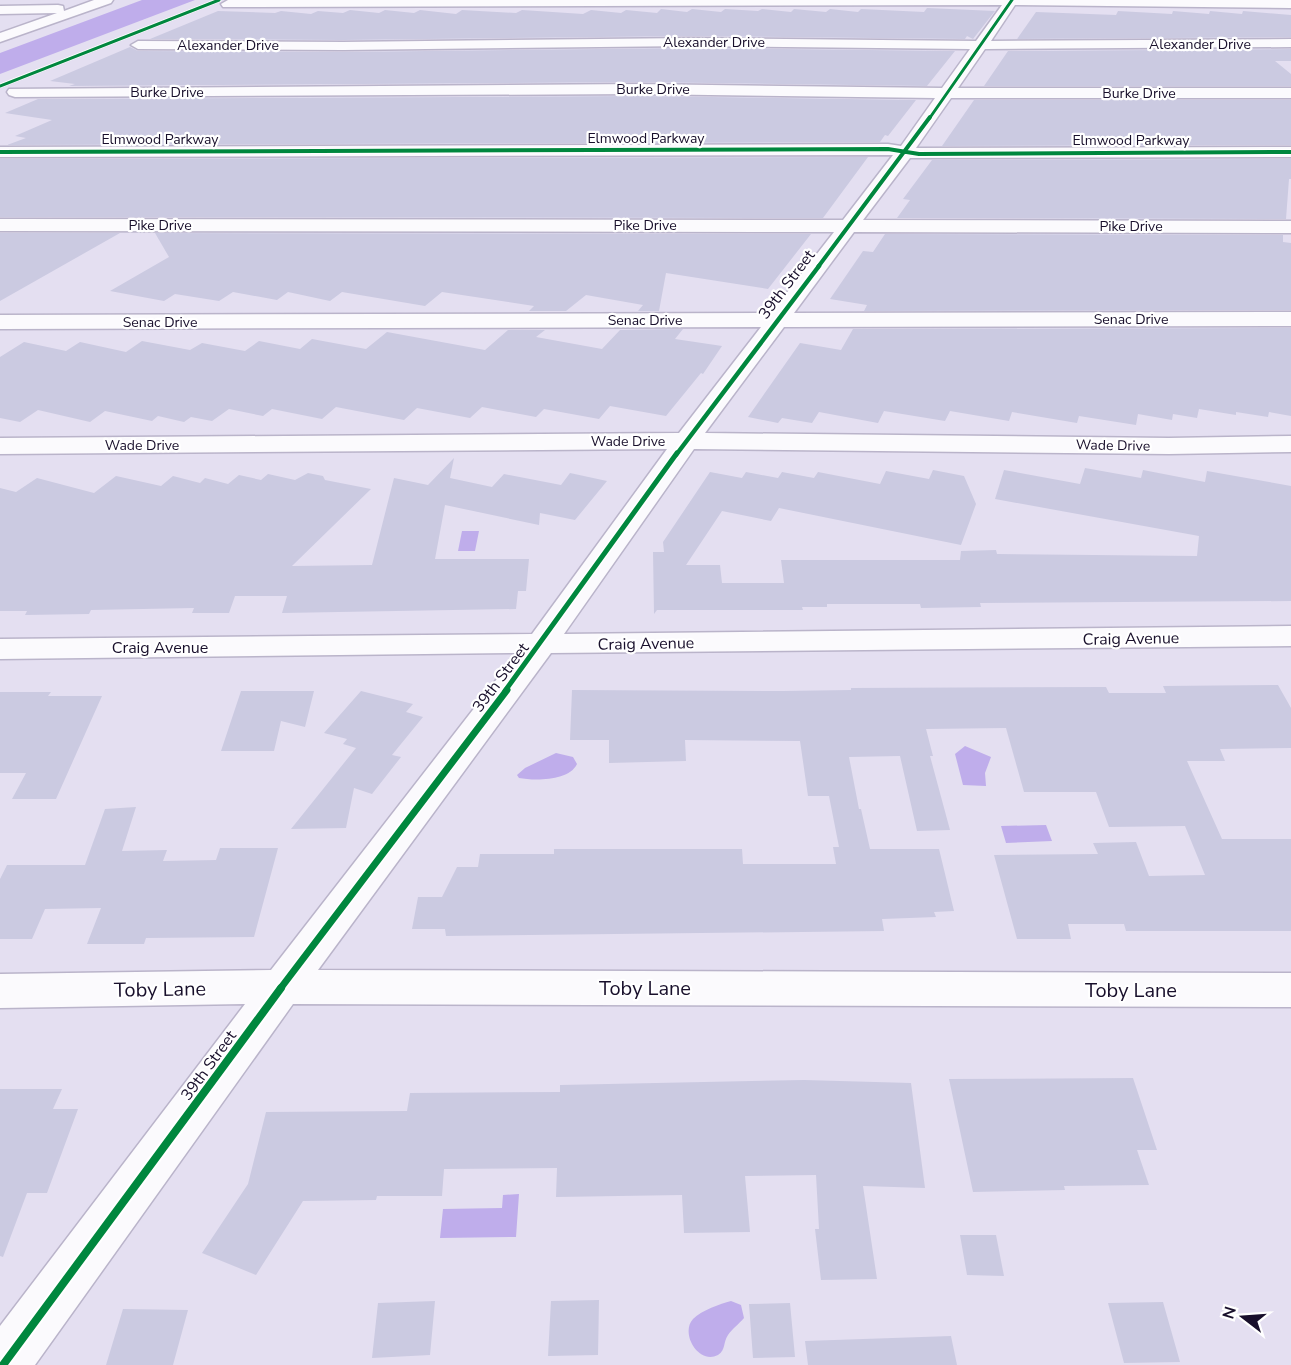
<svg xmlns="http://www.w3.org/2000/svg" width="1291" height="1365" font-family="'Nunito Sans',sans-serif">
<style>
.water{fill:#bfadeb}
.building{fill:#cbcae1}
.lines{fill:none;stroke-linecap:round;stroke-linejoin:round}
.minor-casing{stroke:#bab4ca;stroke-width:3}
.minor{fill:#fbfafd;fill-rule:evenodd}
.cycleway-far5-casing{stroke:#fff;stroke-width:4.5}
.cycleway-far4-casing{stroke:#fff;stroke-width:6}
.cycleway-far3-casing{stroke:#fff;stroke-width:8}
.cycleway-far2-casing{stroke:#fff;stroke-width:8}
.cycleway-far1-casing{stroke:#fff;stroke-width:10}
.cycleway-casing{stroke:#fff;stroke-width:12}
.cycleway-far5{stroke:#00873e;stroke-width:3}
.cycleway-far4{stroke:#00873e;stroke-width:4}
.cycleway-far3{stroke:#00873e;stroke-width:4.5}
.cycleway-far2{stroke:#00873e;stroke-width:5}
.cycleway-far1{stroke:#00873e;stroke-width:7}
.cycleway{stroke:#00873e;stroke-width:8}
.labels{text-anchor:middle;stroke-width:4.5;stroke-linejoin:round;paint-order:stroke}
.far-street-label{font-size:14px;fill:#180f2b;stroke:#fff}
.street-label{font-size:16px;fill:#180f2b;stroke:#fff}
.near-street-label{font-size:20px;fill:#180f2b;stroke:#fff}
</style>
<rect width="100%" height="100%" fill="#e4dff1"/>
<path class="water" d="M142,0H195L0,74V53Z
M462,531H479L475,551H458Z
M965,746L991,757L985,773L986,786L963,785L955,754Z
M556,753L573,757L577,764C569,781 535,781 519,778L517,775L525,768Z
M1046,825L1052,841L1006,843L1001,826Z
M519,1194L516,1237L440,1238L443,1209L502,1208L503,1195Z
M731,1301L741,1305L744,1318C739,1324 732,1329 728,1335C723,1342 726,1350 718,1355C698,1365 680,1333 693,1319C702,1310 720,1304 731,1301Z"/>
<path class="building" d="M927,8L995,11L973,39L967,36L965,39L690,36L343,40L150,39L218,11L275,13L281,11L311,14L318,11L343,13L350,10L379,13L385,10L414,13L420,10L456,14L462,10L516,13L522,10L583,14L591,10L621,13L626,10L657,13L661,9L687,12L692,9L721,12L725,9L758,11L762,9L791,12L794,9L826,12L830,9L858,12L861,9L924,12Z
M1118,11L1172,14L1173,11L1209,14L1210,11L1242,14L1243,11L1291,15V37L1017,39L1036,12L1116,15Z
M130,47L138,51L343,52L690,48L955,51L927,86L638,82L69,86L75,84L50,81Z
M1291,49V61H1275L1291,74V86H984L1008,51Z
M638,96L916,100L888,136L885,135L880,142L7,145L26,138L15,136L52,120L5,113L38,99Z
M974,100H1291V145L942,146Z
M868,157L823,218L0,217V159Z
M1291,159V179H1289L1286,219L897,218L910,200L903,199L932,160Z
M0,233H120L0,301Z
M155,233L811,234L768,289L666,273L659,311H638L643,305L586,295L566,311H529L534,306L442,292L425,306L342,292L330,301L288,292L277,300L233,292L219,301L175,294L164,301L110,291L169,257Z
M885,234L1283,235V242L1291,243V310L864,311L867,305L830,299L863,251L873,252Z
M1291,328V416L1269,412L1268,417L1236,412V415L1199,409L1197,418L1173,414L1172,420L1138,414L1136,425L1079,416L1077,423L1012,412L1009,421L950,411L945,421L884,411L878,423L819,412L812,423L782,418L778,423L748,417L800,343L841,350L853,329Z
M683,329L675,339L722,346L703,374L701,373L666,416L610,406L599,419L544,409L536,417L482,407L470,418L417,408L404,420L336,407L322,419L272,409L263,416L229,409L212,421L191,417L184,422L158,416L152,421L105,411L90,422L38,410L20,422L0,418V357L24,342L66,351L80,342L126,352L142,341L190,350L202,343L245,351L259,341L300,349L312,339L366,349L387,332L485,350L508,330H545L536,337L602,349L620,330Z
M454,458L450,478L492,487L504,474L561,485L570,473L607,481L575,520L540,513L539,525L445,505L435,559H529L526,591H518L516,609L282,613L287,596H235L229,613H192L194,608L91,610L89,614L25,615L27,611H0V488L16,492L37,478L94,493L116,476L161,486L173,476L200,483L205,478L228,484L239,475L261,480L268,474L295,480L308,473L323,476L325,480L371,489L292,566L372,565L394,478L428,485Z
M1085,468L1141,478L1143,470L1205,482L1207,471L1291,486V601L980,603L981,607L921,608L920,604H827V607H802L803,610H657L654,614L653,552H664L663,542L710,472L742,478L746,472L778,478L782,472L814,478L818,472L880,484L886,471L929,479L933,470L964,476L976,504L961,545L779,508L771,521L722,511L686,565H720L722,583H784L781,560H960L961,551L996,550L997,554L1197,556L1199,536L995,499L1004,470L1080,484Z
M1278,685L1291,708V748L1220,749L1225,761H1187L1222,839H1291V931H1126L1124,924H1068L1071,939H1017L994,855L1098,854L1093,843L1136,842L1149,876L1205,875L1185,826L1109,827L1096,792H1024L1006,728L926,729L933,756H930L950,830L917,831L900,756L849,757L859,809H861L870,849H939L954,911L934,912L936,917L882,919L884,931L446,936L445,929H412L418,897H442L457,867H478L480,854H554V849H742L743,864H836L833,847H839L829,796H808L800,741L685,740L686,761L609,763V740H570L572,690L783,691L851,690V688L1106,687L1109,693H1166L1163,686Z
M241,691H314L305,727L281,721L274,751H221Z
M361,691L413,704L406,712L423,717L392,755L401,757L372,794L354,788L346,828L291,829L356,748L343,744L347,739L324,733Z
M0,692H51L48,696H102L56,799H12L26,773H0Z
M136,807L122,851L167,850L163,861L216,860L220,848H278L254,937L146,938L144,944H87L101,908L45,909L32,939H0V879L7,865H85L105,809Z
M1133,1078L1157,1150H1137L1149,1185L1064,1186L1065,1190L973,1192L949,1079Z
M804,1080L911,1083L925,1188L863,1186L877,1279L821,1280L815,1229H819L816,1175L745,1176L750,1232L684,1233L682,1195L556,1197L557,1168L444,1169L442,1196H377L376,1200L303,1201L256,1275L202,1253L248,1184L266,1112L407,1111L410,1093L560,1092V1085Z
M0,1089H62L53,1109H78L47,1193H27L3,1257L0,1256Z
M960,1235H996L1004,1276L967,1275Z
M599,1300L598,1355L548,1356L551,1301Z
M435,1301L430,1355L372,1358L378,1303Z
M1163,1302L1180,1362L1124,1363L1108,1303Z
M790,1303L795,1357L753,1358L749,1304Z
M123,1309L188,1310L173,1365H106Z
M951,1336L957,1365H808L805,1341Z"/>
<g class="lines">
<defs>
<path id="minor" d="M94,0H113L111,3L0,42V33L57,13L0,14V6L58,5L63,6L64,11Z
M228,0H1291V8L1015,5L991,41L1291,39V47L985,49L958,88H1291V98H951L916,148L1291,147V157L910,158L863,220L1291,221V233L854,232L794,313L1291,312V326L784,327L705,433L1169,438L1291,436V452L1169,454L694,449L564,634L1291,626V646L551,653L318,970L1291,973V1007L293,1004L35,1365H0V1326L245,1004L0,1008V974L271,970L517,653L0,659V639L532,634L667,449L0,454V438L679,433L761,327L0,329V315L771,313L834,232L0,231V219L843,220L893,155L0,157V147L888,144L901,146L935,98L638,94L15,97L9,95L7,92L9,89L638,84L942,88L970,49L690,46L343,50L138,49L131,45L138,41L343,42L690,38L976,41L1002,5L223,7L221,4Z"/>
</defs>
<use href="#minor" class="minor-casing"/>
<use href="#minor" class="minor"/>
<defs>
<path id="cycleway-far5" d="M0,86L219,0
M929,119L1012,0"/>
<path id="cycleway-far4" d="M0,152L888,149L919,154L1291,152
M818,267L930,117"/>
<path id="cycleway-far3" d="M676,455L819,266"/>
<path id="cycleway-far2" d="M505,691L677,453"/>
<path id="cycleway-far1" d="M280,989L507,690"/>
<path id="cycleway" d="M3,1365L281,988"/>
</defs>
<use href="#cycleway-far5" class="cycleway-far5-casing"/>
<use href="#cycleway-far4" class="cycleway-far4-casing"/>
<use href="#cycleway-far3" class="cycleway-far3-casing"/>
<use href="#cycleway-far2" class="cycleway-far2-casing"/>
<use href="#cycleway-far1" class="cycleway-far1-casing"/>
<use href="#cycleway" class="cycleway-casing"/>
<use href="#cycleway-far5" class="cycleway-far5"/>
<use href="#cycleway-far4" class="cycleway-far4"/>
<use href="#cycleway-far3" class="cycleway-far3"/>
<use href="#cycleway-far2" class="cycleway-far2"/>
<use href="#cycleway-far1" class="cycleway-far1"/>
<use href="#cycleway" class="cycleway"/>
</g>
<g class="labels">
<g class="far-street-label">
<text x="714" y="47">Alexander Drive</text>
<text x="1200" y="49">Alexander Drive</text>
<text x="228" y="50">Alexander Drive</text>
<text x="653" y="94">Burke Drive</text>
<text x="167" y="97">Burke Drive</text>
<text x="1139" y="98">Burke Drive</text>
<text x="646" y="143">Elmwood Parkway</text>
<text x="160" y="144">Elmwood Parkway</text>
<text x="1131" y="145">Elmwood Parkway</text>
<text x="160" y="230">Pike Drive</text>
<text x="645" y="230">Pike Drive</text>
<text x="1131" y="231">Pike Drive</text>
<text x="1131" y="324">Senac Drive</text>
<text x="645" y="325">Senac Drive</text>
<text x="160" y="327">Senac Drive</text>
<text x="628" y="446">Wade Drive</text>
<text x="142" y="450">Wade Drive</text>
<text transform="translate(1113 445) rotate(1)" y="5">Wade Drive</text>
</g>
<g class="street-label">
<text transform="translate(786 284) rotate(-53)" y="6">39th Street</text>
<text transform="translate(1131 638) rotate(-1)" y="6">Craig Avenue</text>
<text transform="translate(646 643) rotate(-1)" y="6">Craig Avenue</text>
<text x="160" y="653">Craig Avenue</text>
<text transform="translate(500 677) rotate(-53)" y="6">39th Street</text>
<text transform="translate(208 1065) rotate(-54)" y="6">39th Street</text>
</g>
<g class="near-street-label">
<text x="645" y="995">Toby Lane</text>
<text transform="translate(160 989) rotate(-1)" y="7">Toby Lane</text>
<text x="1131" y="997">Toby Lane</text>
</g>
</g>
<g transform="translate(1243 1317) rotate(287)" stroke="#ffffff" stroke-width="4.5" paint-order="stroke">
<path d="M0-4.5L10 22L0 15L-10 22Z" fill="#180f2b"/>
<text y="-9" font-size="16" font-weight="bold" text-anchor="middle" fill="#180f2b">N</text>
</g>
</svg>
